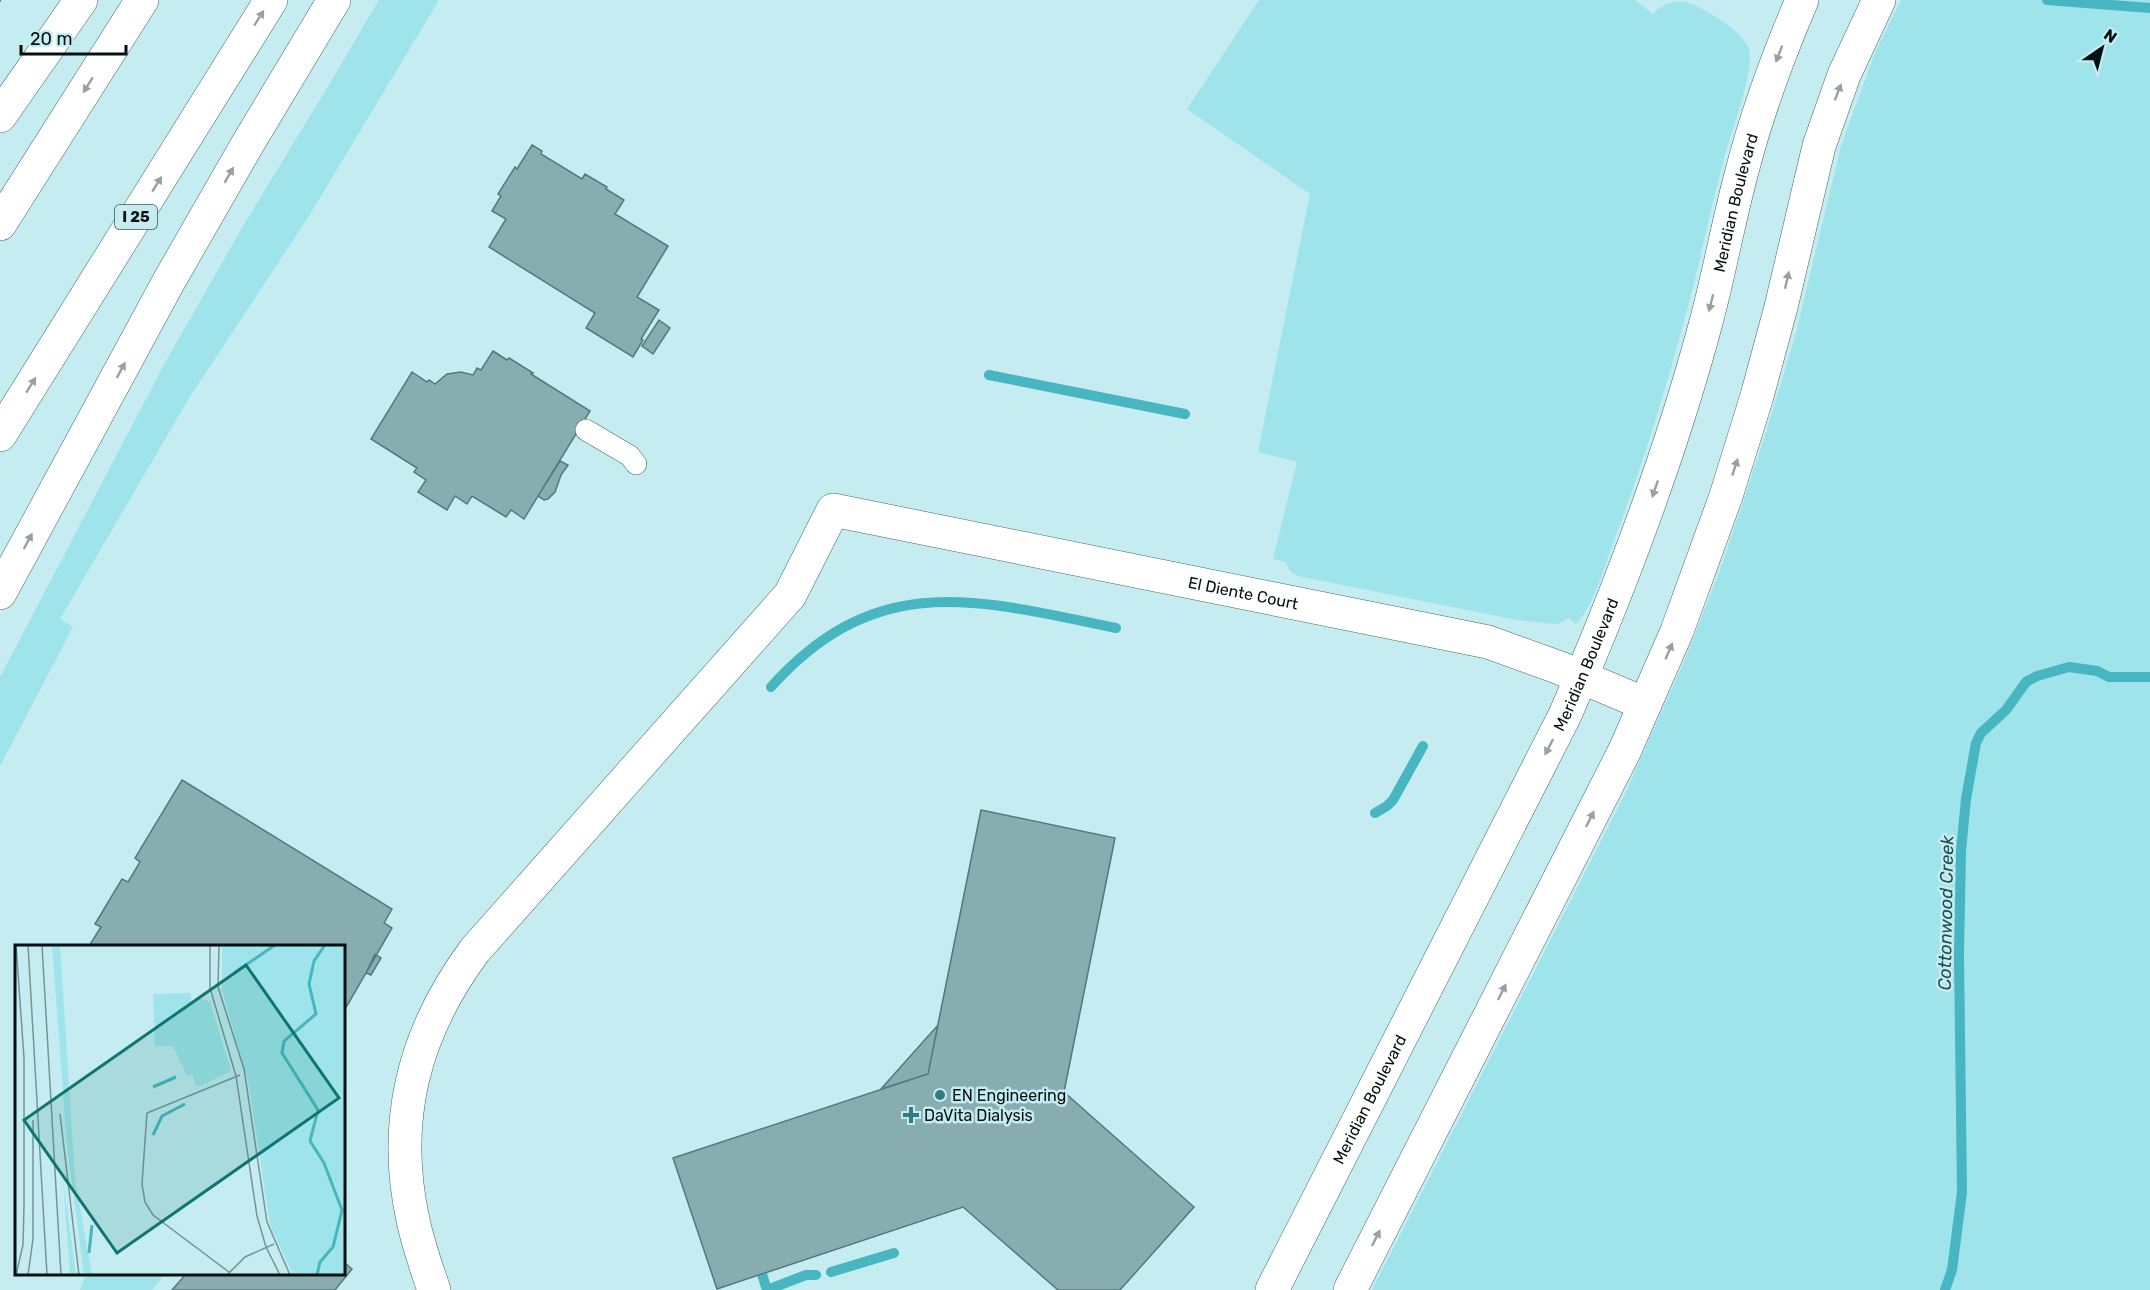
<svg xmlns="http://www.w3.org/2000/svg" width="2150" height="1290" font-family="Rubik,sans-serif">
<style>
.green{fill:#9fe4ea}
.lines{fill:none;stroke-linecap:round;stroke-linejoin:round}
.stream{stroke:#47b6c0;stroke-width:10}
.building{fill:#88adb1;stroke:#54787b;stroke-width:1.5}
.lane-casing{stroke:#45686b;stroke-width:22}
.street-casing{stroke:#45686b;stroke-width:34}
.secondary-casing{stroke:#45686b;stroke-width:34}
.highway-casing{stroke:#45686b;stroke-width:34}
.lane{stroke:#fff;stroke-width:21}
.street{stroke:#fff;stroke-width:33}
.secondary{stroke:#fff;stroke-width:33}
.highway{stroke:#fff;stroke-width:33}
.tram{stroke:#2f4143;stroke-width:1.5}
.oneway{fill:#9a9fa0}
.poi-dot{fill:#337b82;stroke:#c5ecf0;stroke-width:2}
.labels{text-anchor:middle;stroke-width:5;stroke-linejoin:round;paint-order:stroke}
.shield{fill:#c5ecf0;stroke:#3d5254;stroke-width:1.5}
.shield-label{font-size:15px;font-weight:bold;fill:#031011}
.street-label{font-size:16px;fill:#031011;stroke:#c5ecf0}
.poi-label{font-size:16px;fill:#031011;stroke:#c5ecf0;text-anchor:start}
.water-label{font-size:18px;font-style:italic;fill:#1d4e52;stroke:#c5ecf0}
.inset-river{fill:none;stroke:#47b6c0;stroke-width:3}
.inset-road{fill:none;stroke:#779497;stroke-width:1.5}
.view{fill:#0f766e;fill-opacity:0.15;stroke:#0f766e;stroke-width:3}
.inset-edge{fill:none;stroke:#031011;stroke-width:3}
</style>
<rect width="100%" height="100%" fill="#c5ecf0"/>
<path class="green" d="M379,0H439L309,216L189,398L60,619L73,627L0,766V677L166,361L243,226L327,88Z
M1259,0H1635L1653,14C1661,5 1673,0 1685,2C1702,6 1744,32 1749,49C1755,71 1730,134 1724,159C1712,201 1704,244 1693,287C1671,372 1646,456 1615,538C1605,564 1595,604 1576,624L1568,618L1561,623L1555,624L1517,620L1298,576L1290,571L1286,562L1273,559L1297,462L1258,452L1310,194L1187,109Z
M1901,0H2150V1290H1372L1624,796L1683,664L1720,571L1766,433L1796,333L1841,146L1875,53Z
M86,1274H165L152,1290H80Z"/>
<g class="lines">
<path class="stream" d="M2047,0L2150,8
M989,375L1185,414
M771,687C878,568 978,600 1116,628
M1375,813L1387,806L1393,800L1423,746
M831,1272L894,1253
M762,1274L767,1290
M767,1290L806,1275H816
M1945,1290L1952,1270L1962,1192L1959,954L1961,851L1966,799L1976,743L1981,733L2006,710L2026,682L2037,676L2069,667L2097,671L2109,677H2150"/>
</g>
<path class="building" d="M532,145L542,151L541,154L582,179L585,174L607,187L606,189L624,200L615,214L668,246L637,297L659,310L641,339L643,340L633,357L586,328L595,313L489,247L506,219L492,211L501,196L498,194L515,167L517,169Z
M659,320L670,328L653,354L642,346Z
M493,351L507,360L509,358L533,373L531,374L590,411L524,519L511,510L506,517L472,496L467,504L455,496L447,510L418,492L426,480L414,472L417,468L371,439L412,372L427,382L429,380L435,384L447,374L461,372L473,375L477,368L481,370Z
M560,461L568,465L561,475L555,492L548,499L544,500L538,496Z
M182,780L392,909L384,923L392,928L344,1011V946H89L101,927L95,924L122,879L128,882L140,862L135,858Z
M981,810L1115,838L1064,1092L1194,1207L1120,1290H1058L963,1207L717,1289L673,1158L928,1074Z
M375,954L381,958L371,975L366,973Z
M938,1025L928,1074L881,1089Z
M344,1262L352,1269L335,1290H172L186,1274H344Z"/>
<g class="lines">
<defs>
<path id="lane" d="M586,430L630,456L636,464"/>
<g id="street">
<path id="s1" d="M434,1290C426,1267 418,1244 413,1220C391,1120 414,1032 475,950L790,595L833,510L1488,642L1560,668L1645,704"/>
</g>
<g id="secondary">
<path id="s2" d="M1272,1290L1565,715C1620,588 1669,460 1705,326C1719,275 1728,223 1742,171C1757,113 1778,56 1802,0"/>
<path d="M1350,1290L1625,750L1677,631L1726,496L1757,396L1781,307L1819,146L1844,75L1879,0"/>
</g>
<path id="highway" d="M0,116L81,0
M0,224L142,0
M0,435L271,0
M0,593L169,281L247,145L334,0"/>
</defs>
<use href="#lane" class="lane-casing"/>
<use href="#street" class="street-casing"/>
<use href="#secondary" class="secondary-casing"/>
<use href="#highway" class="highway-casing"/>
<use href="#lane" class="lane"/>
<use href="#street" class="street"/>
<use href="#secondary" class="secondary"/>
<use href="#highway" class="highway"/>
<path class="tram" d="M0,1V0"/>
</g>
<defs><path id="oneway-solid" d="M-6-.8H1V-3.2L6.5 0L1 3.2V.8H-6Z" transform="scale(1.5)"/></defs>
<g class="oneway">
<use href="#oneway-solid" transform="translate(259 18) rotate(-58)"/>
<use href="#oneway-solid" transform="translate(1779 54) rotate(111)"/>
<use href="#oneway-solid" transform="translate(88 85) rotate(122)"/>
<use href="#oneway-solid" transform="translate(1838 92) rotate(-69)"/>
<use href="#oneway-solid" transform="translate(229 175) rotate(-60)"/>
<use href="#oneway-solid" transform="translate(157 184) rotate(-58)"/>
<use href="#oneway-solid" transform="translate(1787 280) rotate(-77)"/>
<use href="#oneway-solid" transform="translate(1711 303) rotate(104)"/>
<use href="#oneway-solid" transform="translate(121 370) rotate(-62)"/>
<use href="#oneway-solid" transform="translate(31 385) rotate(-58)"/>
<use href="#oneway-solid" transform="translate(1735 467) rotate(-72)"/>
<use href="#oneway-solid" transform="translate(1655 489) rotate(109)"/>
<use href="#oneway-solid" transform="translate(28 541) rotate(-62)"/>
<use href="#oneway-solid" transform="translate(1669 651) rotate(-67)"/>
<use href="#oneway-solid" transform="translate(1549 747) rotate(117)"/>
<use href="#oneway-solid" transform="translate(1590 819) rotate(-63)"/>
<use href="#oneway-solid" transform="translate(1502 992) rotate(-63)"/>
<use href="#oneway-solid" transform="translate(1376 1238) rotate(-63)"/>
</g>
<g class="poi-dot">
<circle cx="940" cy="1095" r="6"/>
<path d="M908 1106h6v6h6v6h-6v6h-6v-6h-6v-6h6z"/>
</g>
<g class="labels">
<rect class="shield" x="115" y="205" width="42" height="24" rx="4.5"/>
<g class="shield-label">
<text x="136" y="222">I 25</text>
</g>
<g class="street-label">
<text dy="6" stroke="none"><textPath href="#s2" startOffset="1186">Meridian Boulevard</textPath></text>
<text dy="6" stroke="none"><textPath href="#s1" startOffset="1348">El Diente Court</textPath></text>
<text dy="6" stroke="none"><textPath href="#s2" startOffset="700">Meridian Boulevard</textPath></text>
<text dy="6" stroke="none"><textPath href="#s2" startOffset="214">Meridian Boulevard</textPath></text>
</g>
<g class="poi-label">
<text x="952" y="1101">EN Engineering</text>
<text x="924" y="1121">DaVita Dialysis</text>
</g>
<g class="water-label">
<text transform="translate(1946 913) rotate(-89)" y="6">Cottonwood Creek</text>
</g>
</g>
<g transform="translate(15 945)">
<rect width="330" height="330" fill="#c5ecf0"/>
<path d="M37,0H45L60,234L77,330H69L52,200ZM207,0H330V330H278L255,280L234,140L207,45ZM176,48V57L185,53L195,57L216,126L185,141H181L177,129L172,131L158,101H140L138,49ZM48,234L61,330H55Z" fill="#9fe4ea"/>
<path class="inset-river" d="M219,28L260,0M138,142L161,132M138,190L147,171L170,159M74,308L77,280M302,330L305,317L318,302L327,265L309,218L295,196L303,165L267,108L269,96L301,69L294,39L299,16L310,0"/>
<path class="inset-road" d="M1,0L9,113V261L8,300L1,330M13,0L32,330M27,0L46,330M195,0V43L221,131L242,271L251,302L265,330M204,0L203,42L229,124L252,277L275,330M45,169L64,330M214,327L138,270L130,257L127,239L132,168L225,130M13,330L18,294V175M212,330L230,312L259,299"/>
<path class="view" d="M231,20L324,153L102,308L9,175Z"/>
<rect width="330" height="330" class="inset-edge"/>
</g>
<g transform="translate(2102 48) rotate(35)" stroke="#c5ecf0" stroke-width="4.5" paint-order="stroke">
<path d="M0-4.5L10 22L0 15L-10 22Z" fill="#031011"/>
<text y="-9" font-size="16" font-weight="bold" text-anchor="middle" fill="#031011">N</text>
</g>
<path d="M21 45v9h105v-9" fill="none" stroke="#031011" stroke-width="3"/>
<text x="30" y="45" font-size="18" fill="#031011" stroke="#c5ecf0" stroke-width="4.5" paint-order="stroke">20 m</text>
</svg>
